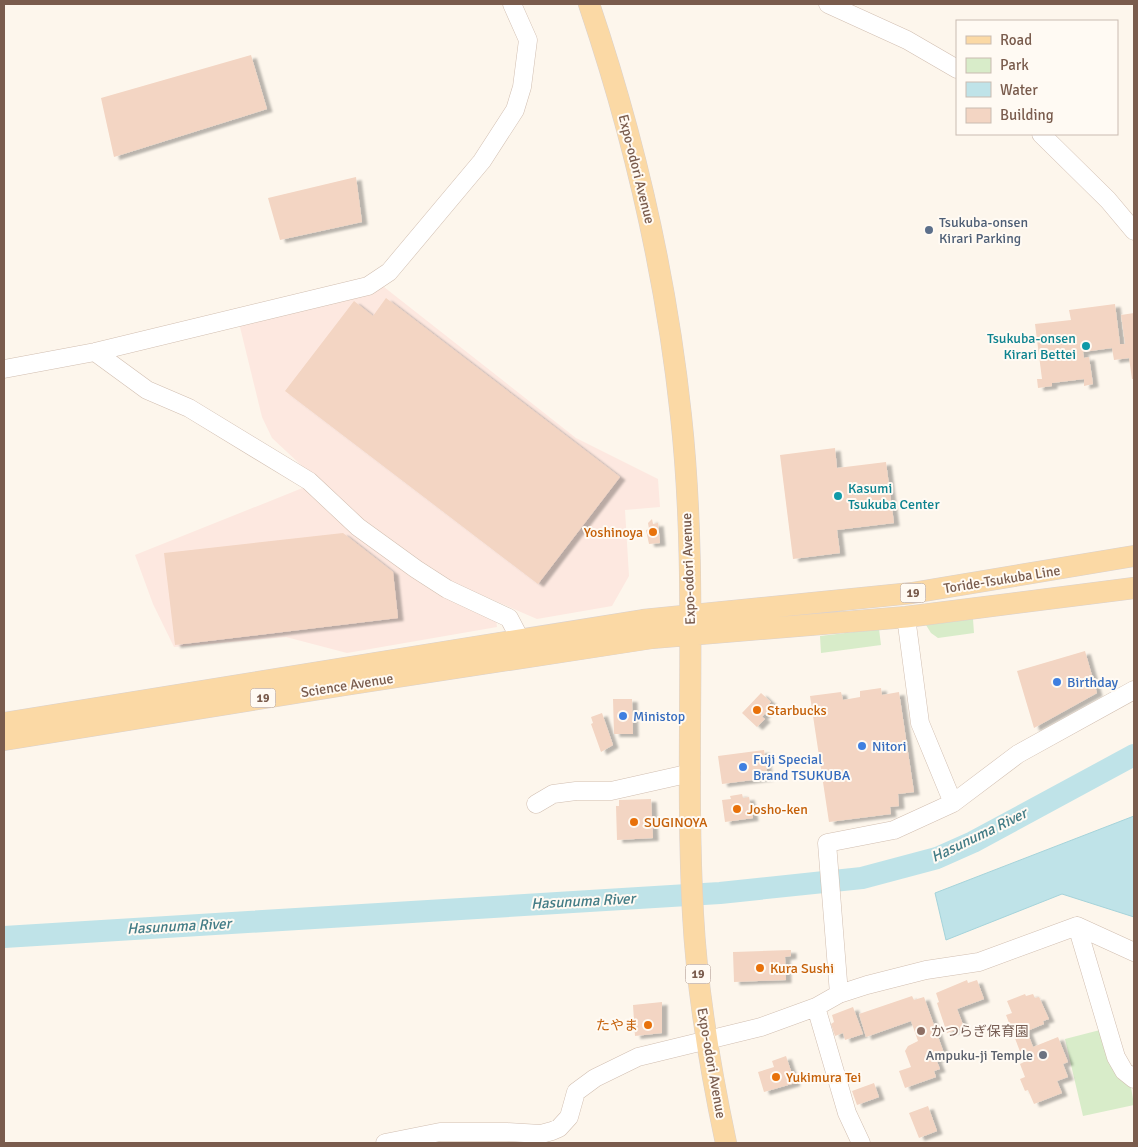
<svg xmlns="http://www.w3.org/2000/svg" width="1138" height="1147" font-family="Signika,'Noto Sans JP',sans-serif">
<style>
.commercial{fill:#fde8e0}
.green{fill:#d8ecc9}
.water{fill:#bfe3e8;stroke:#a5d3da}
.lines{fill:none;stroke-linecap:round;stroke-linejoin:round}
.river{stroke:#bfe3e8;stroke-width:22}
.building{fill:#f3d5c3;filter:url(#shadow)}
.minor-casing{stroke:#d1beb0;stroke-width:19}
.major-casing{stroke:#dad1cd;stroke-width:22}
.minor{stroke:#fff;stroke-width:18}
.major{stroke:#fbd9a5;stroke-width:21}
.service-dot{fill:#5c6f8a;stroke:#fffaf3;stroke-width:2}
.culture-dot{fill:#0f9aa8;stroke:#fffaf3;stroke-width:2}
.food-dot{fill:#e8710a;stroke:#fffaf3;stroke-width:2}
.shop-dot{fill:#3f7fe0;stroke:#fffaf3;stroke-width:2}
.education-dot{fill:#8d6e63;stroke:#fffaf3;stroke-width:2}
.worship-dot{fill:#6b7280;stroke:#fffaf3;stroke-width:2}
.labels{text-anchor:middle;stroke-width:4;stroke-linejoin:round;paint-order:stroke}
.shield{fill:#fffaf3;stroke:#a28b7f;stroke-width:1}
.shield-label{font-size:12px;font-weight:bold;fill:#7a5c4d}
.street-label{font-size:14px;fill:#7a5c4d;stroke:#fffaf3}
.service-label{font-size:14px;fill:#4e5e75;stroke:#fffaf3;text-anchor:start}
.culture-label{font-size:14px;fill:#0d838f;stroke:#fffaf3;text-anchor:end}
.food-label{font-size:14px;fill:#c56008;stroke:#fffaf3;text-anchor:start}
.shop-label{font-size:14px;fill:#366cbe;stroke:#fffaf3;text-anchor:start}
.education-label{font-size:14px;fill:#785e54;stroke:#fffaf3;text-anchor:start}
.worship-label{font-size:14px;fill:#5b616d;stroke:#fffaf3;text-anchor:end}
.water-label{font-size:15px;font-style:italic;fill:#437c86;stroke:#fffaf3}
</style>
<defs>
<filter id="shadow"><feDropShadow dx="5.5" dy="3" stdDeviation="1" flood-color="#0004"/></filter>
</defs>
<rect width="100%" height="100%" fill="#fdf6ec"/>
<path class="commercial" d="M378,286L384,287L576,438L658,479L660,507L625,510L629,576L612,606L537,619L456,584L419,562L361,521L272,438L262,417L239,323Z
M305,487L496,620L497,627L347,653L286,637L174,647L153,604L135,555Z"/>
<path class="green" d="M973,619L974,633L938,638L931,633L926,625Z
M879,629L881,645L821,653L820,636Z
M1100,1030L1116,1071L1131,1087L1134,1105L1083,1116L1065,1039Z"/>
<path class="water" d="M1134,816V917L1062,894L946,940L935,893Z"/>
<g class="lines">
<path class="river" d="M4,937L720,893L862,878L937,858L973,842L1134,755"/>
</g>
<path class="building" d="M251,55L267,109L114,157L101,98Z
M356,177L362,222L280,240L268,198Z
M386,298L620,477L538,584L285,391L354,301L373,316Z
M1115,304L1120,344H1125L1121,315L1134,313V379H1132L1129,358L1114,360L1112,348L1083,352L1084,358L1089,357L1093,384L1084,386V379L1052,383V386L1038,388L1037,379H1042L1035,324L1071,320L1069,310Z
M835,448L837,468L886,462L894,523L837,530L840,553L793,559L780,455Z
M652,519L653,524L658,523L660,543L649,544L646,530L649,529L648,523Z
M343,533L393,572L398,618L175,645L164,553Z
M1085,651L1097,693L1034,728L1017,671Z
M881,688L882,695L899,692L914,792L898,794L899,806L890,807L891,814L829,822L810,696L841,692L843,700L860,697V691Z
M761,693L771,702L769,704L771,706L762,717L765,719L757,727L742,713Z
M613,699H632L633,734H614Z
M602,713L613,745L601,752L591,724L593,723L591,717Z
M764,750L768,778L722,784L718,756Z
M742,794L743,798L749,797L753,818L725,822L722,800L731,799L730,796Z
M651,799L653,838L617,840L616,806H619V800Z
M791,950V956L785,957L786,980L734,982L733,952Z
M967,980L968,983L977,980L984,999L957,1009L964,1027L947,1033L937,1003L939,1002L936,993Z
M1025,994L1026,996L1033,994L1035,998L1039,997L1049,1019L1043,1021L1044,1024L1027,1031L1033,1047L1058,1037L1068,1062L1063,1064L1068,1077L1057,1081L1062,1093L1034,1104L1028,1090L1025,1091L1020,1079L1025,1077L1020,1064L1024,1062L1006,1015L1012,1013L1007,1001Z
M912,996L914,1000L924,997L945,1056L936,1059L940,1069L934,1071L936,1077L905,1088L899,1071L911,1067L905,1051L908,1046L918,1041L911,1021L866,1037L859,1014Z
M662,1002V1033L635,1036L633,1005Z
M853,1007L863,1034L845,1040L843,1033L835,1036L831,1024L834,1022L832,1015Z
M786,1056L795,1083L764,1092L758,1072L774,1067L772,1061Z
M874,1083L879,1097L857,1105L852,1091Z
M928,1106L937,1131L919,1138L909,1113Z"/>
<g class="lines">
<defs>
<path id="minor" d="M828,4L907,40L957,69
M1041,134L1108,200L1134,231
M95,352L147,390L189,408L309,481L358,527L416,569L447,589L509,618L520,639L521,653
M4,369L95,352L368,286L389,272L482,161L515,110L522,87L528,40L512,4
M906,617L920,723L953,803
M536,804L553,794L576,791H611L691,773
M1077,926L1116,1057L1124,1071L1134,1079
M839,994L827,843L894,830L953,803L1018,754L1134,690
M385,1143L440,1132H507L541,1134L552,1131L559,1128L569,1117L576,1092L595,1078L638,1057L761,1027L816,1007
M861,1143L847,1113L816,1007L839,994L867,985L926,970L979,962L1077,926L1134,952"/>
<path id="major" d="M589,4C634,137 666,275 681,416C699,581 684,748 693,914C697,991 710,1068 726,1143
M4,723L643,620L912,593L1134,556
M4,740L345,685L652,638L906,617L1134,588"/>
</defs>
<use href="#minor" class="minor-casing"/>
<use href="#major" class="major-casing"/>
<use href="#minor" class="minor"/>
<use href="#major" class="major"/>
</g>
<circle class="service-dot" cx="929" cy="230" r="5"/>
<g class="culture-dot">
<circle cx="1086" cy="346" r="5"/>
<circle cx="838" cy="496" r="5"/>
</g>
<g class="food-dot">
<circle cx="653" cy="532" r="5"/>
<circle cx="757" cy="710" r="5"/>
<circle cx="737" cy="809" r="5"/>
<circle cx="634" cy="822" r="5"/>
<circle cx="760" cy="968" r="5"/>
<circle cx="648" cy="1025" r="5"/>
<circle cx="776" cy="1077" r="5"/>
</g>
<g class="shop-dot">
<circle cx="1057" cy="682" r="5"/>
<circle cx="623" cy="716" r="5"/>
<circle cx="862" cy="746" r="5"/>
<circle cx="743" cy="767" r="5"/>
</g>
<circle class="education-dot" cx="921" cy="1031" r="5"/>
<circle class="worship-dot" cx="1043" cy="1055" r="5"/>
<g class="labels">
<g class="shield">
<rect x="900.5" y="583.5" width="25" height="19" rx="4"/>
<rect x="250.5" y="688.5" width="25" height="19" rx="4"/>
<rect x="685.5" y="964.5" width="25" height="19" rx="4"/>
</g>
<g class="shield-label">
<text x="913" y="597">19</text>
<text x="263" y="702">19</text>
<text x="698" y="978">19</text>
</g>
<g class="street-label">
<text transform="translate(637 169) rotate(76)" y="5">Expo-odori Avenue</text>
<text transform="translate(688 569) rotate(-92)" y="5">Expo-odori Avenue</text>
<text transform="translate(1002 579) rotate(-9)" y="5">Toride-Tsukuba Line</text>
<text transform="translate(347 685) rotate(-9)" y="5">Science Avenue</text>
<text transform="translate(712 1063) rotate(80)" y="5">Expo-odori Avenue</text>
</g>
<g class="service-label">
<text x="939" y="227">Tsukuba-onsen<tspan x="939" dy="16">Kirari Parking</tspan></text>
</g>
<g class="culture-label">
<text x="1076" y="343">Tsukuba-onsen<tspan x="1076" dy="16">Kirari Bettei</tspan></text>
<text x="848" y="493" text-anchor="start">Kasumi<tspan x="848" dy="16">Tsukuba Center</tspan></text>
</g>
<g class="food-label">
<text x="643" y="537" text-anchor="end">Yoshinoya</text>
<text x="767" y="715">Starbucks</text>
<text x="747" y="814">Josho-ken</text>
<text x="644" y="827">SUGINOYA</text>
<text x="770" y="973">Kura Sushi</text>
<text x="638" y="1030" text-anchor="end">たやま</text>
<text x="786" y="1082">Yukimura Tei</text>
</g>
<g class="shop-label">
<text x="1067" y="687">Birthday</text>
<text x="633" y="721">Ministop</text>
<text x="872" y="751">Nitori</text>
<text x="753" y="764">Fuji Special<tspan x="753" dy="16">Brand TSUKUBA</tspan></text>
</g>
<g class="education-label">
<text x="931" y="1036">かつらぎ保育園</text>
</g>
<g class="worship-label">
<text x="1033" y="1060">Ampuku-ji Temple</text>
</g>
<g class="water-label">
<text transform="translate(979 835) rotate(-26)" y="5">Hasunuma River</text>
<text transform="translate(583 901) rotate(-3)" y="5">Hasunuma River</text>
<text transform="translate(179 926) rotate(-3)" y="5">Hasunuma River</text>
</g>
</g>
<rect width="1138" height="1147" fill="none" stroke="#7a5c4d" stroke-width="10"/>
<rect x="956" y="20" width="162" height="115" fill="#fffaf3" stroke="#cabbb1"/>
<rect x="966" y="36" width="25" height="8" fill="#fbd9a5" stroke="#cabbb1"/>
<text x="1000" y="45" font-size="15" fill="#7a5c4d">Road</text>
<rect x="966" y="58" width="25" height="15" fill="#d8ecc9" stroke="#cabbb1"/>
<text x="1000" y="70" font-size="15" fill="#7a5c4d">Park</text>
<rect x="966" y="82" width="25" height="15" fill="#bfe3e8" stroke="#cabbb1"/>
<text x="1000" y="95" font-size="15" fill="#7a5c4d">Water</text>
<rect x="966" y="108" width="25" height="15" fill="#f3d5c3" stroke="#cabbb1"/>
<text x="1000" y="120" font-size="15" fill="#7a5c4d">Building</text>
</svg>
